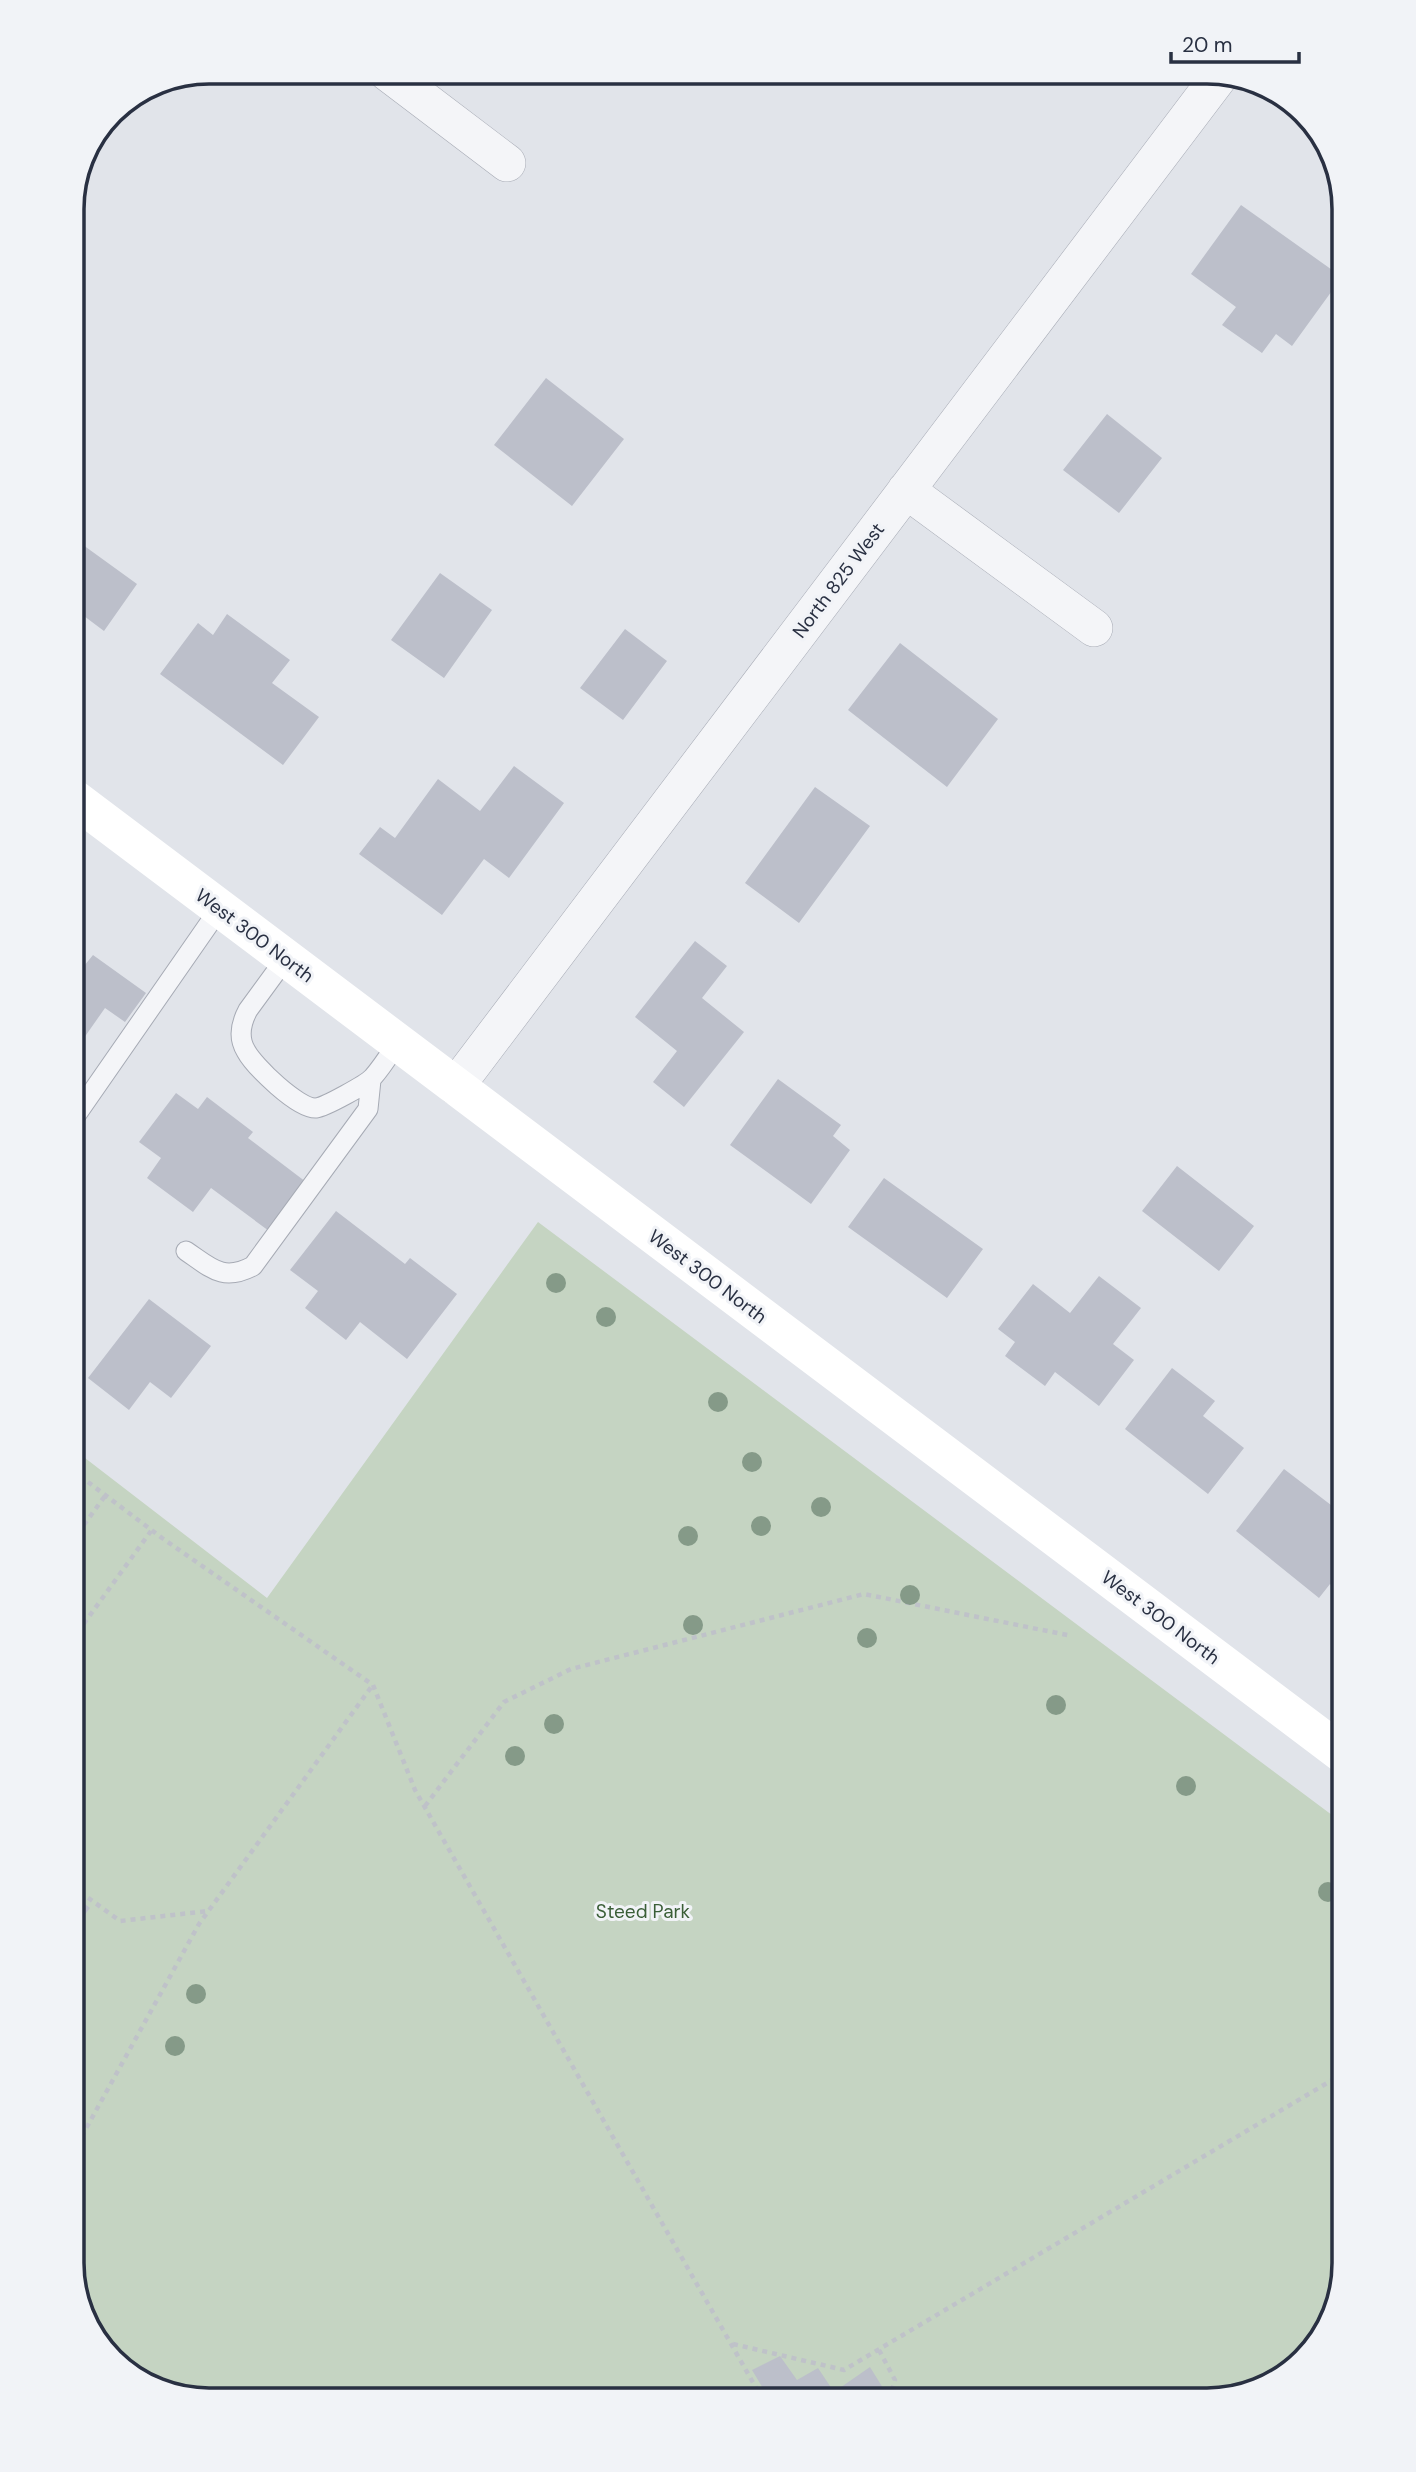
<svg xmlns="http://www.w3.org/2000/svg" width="1416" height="2472" font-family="'DM Sans',sans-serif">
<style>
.green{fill:#c5d4c2}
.building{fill:#bcbfca}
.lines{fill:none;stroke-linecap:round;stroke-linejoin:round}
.service-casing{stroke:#a6aab4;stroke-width:21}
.minor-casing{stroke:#a6aab4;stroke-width:38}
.path{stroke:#bfc2c9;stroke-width:4.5;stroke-dasharray:5 5;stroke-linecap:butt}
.service{stroke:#f4f5f8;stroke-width:19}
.minor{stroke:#f4f5f8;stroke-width:37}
.secondary{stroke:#fff;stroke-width:38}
.tree{fill:#859a88}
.labels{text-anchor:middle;stroke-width:6;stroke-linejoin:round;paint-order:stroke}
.street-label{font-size:19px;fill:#293042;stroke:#f1f3f7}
.park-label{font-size:19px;fill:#3a5e37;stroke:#f1f3f7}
.rim{fill:none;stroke:#293042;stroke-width:3.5}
</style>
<rect width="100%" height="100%" fill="#e1e4ea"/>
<path class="green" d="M538,1222L1344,1824V2264L1321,2339L1267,2386L1207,2400H200L132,2377L86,2323L72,2263V1448L267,1598Z"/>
<path class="building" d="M1241,205L1342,277L1292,346L1276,334L1262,353L1222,325L1236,307L1191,274Z
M546,378L624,439L572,506L494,445Z
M1107,414L1162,458L1119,513L1063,470Z
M72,537L137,584L104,631L80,613L72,624Z
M440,573L492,610L444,678L391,640Z
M227,614L290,660L272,683L319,717L283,765L160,674L198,623L213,635Z
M625,629L667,661L623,720L580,688Z
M900,643L998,719L947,787L848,710Z
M514,766L564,803L509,878L484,859L442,915L359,854L380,827L395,838L438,779L480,811Z
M815,787L870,826L799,923L745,883Z
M695,941L727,966L702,998L744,1032L684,1107L653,1082L677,1051L635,1017Z
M93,955L146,993L125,1022L105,1008L72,1055V957L84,966Z
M778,1079L841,1125L833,1136L850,1150L811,1204L730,1145Z
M176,1093L198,1109L207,1097L253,1132L248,1138L306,1182L269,1231L211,1188L193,1212L147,1178L161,1158L139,1142Z
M1177,1166L1254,1226L1219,1271L1142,1211Z
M884,1178L983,1249L947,1298L848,1227Z
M336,1211L405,1264L410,1258L457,1294L407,1359L360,1322L346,1340L305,1308L318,1291L290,1270Z
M1099,1276L1141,1308L1113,1344L1134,1360L1099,1406L1055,1372L1045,1386L1005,1356L1015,1342L998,1329L1033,1284L1070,1313Z
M149,1299L211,1346L171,1398L150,1382L129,1410L88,1378Z
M1172,1368L1215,1401L1203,1416L1244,1448L1208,1494L1125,1429Z
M1284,1469L1344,1515V1595L1330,1584L1319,1598L1236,1531Z
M72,1894L90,1908L72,1931Z
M780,2356L797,2380L818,2368L834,2392L870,2367L883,2388L863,2400H770L752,2370Z"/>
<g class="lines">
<defs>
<path id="service" d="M286,958L248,1010C241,1023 238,1038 246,1051C254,1066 298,1109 316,1108C325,1107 367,1084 373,1077C382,1067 390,1054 398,1042
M72,1121L220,908
M186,1251C211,1268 223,1282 253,1266L368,1109L371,1080"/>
<path id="minor" d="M387,72L507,163
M906,490L1094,628
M456,1086L1221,74"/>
</defs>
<use href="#service" class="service-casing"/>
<use href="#minor" class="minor-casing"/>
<path class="path" d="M72,1470L162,1538L373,1685L415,1790L763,2400
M72,1541L105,1496
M72,1640L151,1531
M425,1806L504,1702L571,1669L864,1594L1072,1636
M72,1886L120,1921L208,1911
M72,2154L199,1924L372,1686
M733,2344L844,2370L1344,2073
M879,2350L895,2380L889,2400"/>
<use href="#service" class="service"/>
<use href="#minor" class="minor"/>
<path class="secondary" d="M72,797L1344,1755"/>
</g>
<g class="tree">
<circle cx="556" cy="1283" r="10"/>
<circle cx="606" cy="1317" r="10"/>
<circle cx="718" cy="1402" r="10"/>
<circle cx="752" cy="1462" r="10"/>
<circle cx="821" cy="1507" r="10"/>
<circle cx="761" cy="1526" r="10"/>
<circle cx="688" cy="1536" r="10"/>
<circle cx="910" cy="1595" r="10"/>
<circle cx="693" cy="1625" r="10"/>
<circle cx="867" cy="1638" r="10"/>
<circle cx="1056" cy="1705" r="10"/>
<circle cx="554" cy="1724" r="10"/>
<circle cx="515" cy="1756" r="10"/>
<circle cx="1186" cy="1786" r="10"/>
<circle cx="1328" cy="1892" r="10"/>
<circle cx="196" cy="1994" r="10"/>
<circle cx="175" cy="2046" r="10"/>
</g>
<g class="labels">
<g class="street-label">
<text transform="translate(838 580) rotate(-53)" y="7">North 825 West</text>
<text transform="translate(255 935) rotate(37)" y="7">West 300 North</text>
<text transform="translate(708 1276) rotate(37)" y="7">West 300 North</text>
<text transform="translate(1161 1617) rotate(37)" y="7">West 300 North</text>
</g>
<g class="park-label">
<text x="643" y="1918">Steed Park</text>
</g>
</g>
<path d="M0 0H1416V2472H0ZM209 84H1207A125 125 0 0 1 1332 209V2263A125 125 0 0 1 1207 2388H209A125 125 0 0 1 84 2263V209A125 125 0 0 1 209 84Z" fill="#f1f3f7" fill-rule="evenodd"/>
<path class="rim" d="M209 84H1207A125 125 0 0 1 1332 209V2263A125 125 0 0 1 1207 2388H209A125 125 0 0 1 84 2263V209A125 125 0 0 1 209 84Z"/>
<path d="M1171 52v10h128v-10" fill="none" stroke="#293042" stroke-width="3.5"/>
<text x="1182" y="52" font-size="21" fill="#293042" stroke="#f1f3f7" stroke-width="5" paint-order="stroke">20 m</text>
</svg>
